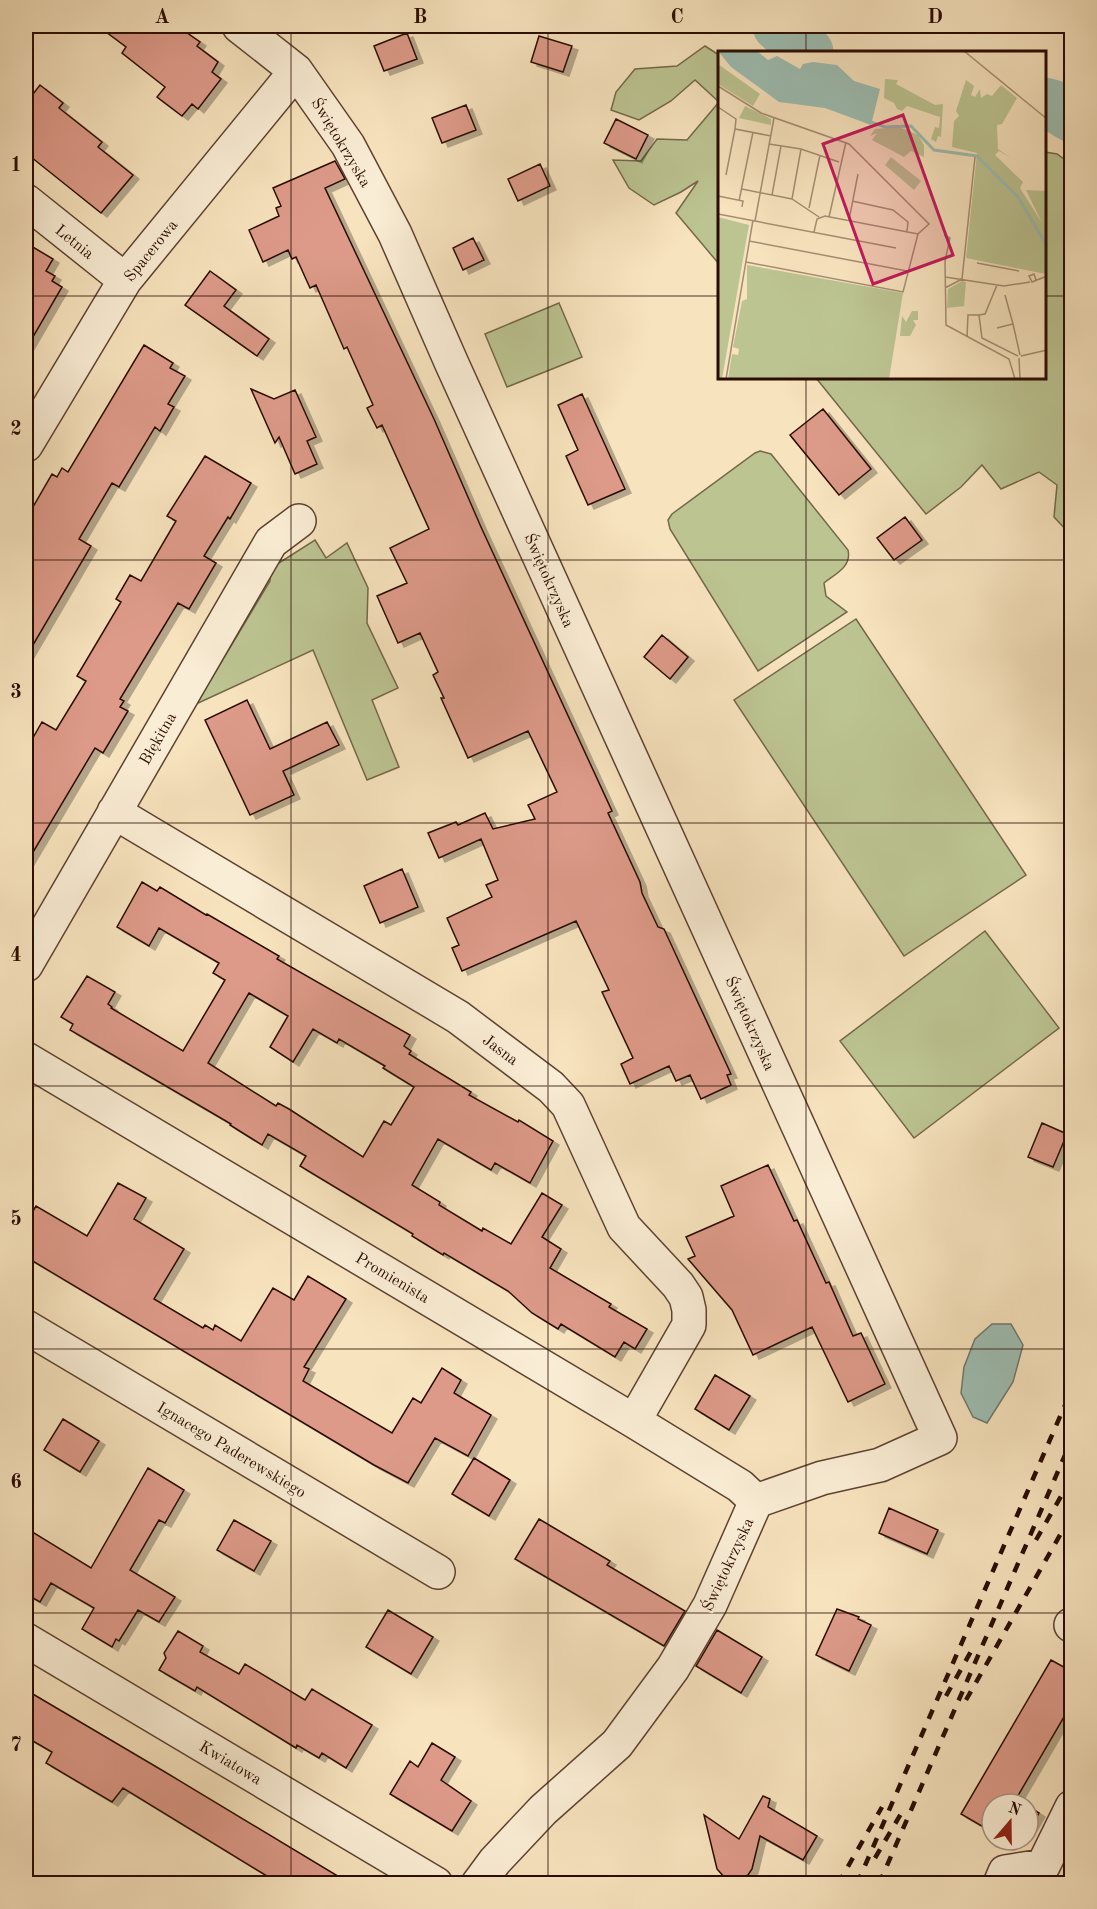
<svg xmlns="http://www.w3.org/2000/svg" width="1097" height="1909" font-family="'Old Standard TT',serif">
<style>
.green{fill:#bcc492;stroke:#736849;stroke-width:1.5}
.water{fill:#9dbeb3;stroke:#6f776b;stroke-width:1.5}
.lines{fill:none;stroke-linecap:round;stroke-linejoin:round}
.river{stroke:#9dbeb3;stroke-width:51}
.building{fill:#dd9a89;stroke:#2a0c00;stroke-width:1.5;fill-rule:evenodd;filter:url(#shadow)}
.minor-casing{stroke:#5d4230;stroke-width:36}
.minor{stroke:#faedd5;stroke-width:33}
.rail{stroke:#2a0c00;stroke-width:4.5;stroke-dasharray:10 10;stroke-linecap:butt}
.grid{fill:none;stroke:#2a0c00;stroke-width:1.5;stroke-opacity:0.55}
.labels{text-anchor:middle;stroke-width:4.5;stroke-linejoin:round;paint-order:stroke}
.street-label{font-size:16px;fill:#2a0c00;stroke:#faedd5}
.inset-river{fill:none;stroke:#9dbeb3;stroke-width:3}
.inset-road{fill:none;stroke:#a58d72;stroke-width:1.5}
.view{fill:#c2185b;fill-opacity:0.15;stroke:#c2185b;stroke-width:3}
.inset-edge{fill:none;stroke:#2a0c00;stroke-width:3}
.neatline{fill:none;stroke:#2a0c00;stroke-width:2}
.grid-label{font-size:20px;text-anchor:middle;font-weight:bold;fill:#2a0c00}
</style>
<defs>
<filter id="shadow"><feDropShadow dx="6" dy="4" stdDeviation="0" flood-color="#0004"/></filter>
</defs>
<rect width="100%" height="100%" fill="#f7e3be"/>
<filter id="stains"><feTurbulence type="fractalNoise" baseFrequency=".00333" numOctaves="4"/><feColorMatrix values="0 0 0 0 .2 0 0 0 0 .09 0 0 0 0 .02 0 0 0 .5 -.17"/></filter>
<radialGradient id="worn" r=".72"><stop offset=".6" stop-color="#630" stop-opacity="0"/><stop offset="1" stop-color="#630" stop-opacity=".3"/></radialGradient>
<path class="green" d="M705,46L719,55V264L676,213L698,181L681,192L654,205L629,188L613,160L641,161L657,139L687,140L719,102L695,80L671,101L639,120L611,110L616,92L635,69L677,66Z
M1045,152L1057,154L1071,164V535L1054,517L1057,485L1039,472L1001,489L982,465L961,487L926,514L816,378H1044Z
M559,303L582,357L507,387L485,334Z
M760,451L771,454L848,550C852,567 835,574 824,583L826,596L847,612L758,671L670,529L668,520L672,514L755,453Z
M315,540L326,558L347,543L368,588L367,623L398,688L372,700L399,767L367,780L313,650L196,704L270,581L271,568Z
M856,619L1026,875L904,956L734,700Z
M985,931L1059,1028L914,1138L840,1041Z"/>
<path class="water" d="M992,1324H1011L1023,1345L1013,1382L987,1423L973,1417L961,1393L964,1367L975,1339Z"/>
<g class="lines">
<path class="river" d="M778,26L808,52
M1044,103L1052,105L1072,117"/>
</g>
<path class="building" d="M98,26H177L200,42L197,46L218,62L212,72L221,79L198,109L192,104L182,116L157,97L165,87L122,53L126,47Z
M407,33L417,59L384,71L374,46Z
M539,36L572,46L563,72L531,62Z
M40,85L63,103L59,108L102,142L98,147L133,175L101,213L26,153V103Z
M466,105L476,130L442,143L432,118Z
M616,119L648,135L636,159L604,143Z
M335,161L345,179L325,188L434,419L481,527L612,811L608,813L640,882L642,893L658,927L664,929L731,1074L727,1075L731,1085L701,1099L690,1075L676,1081L669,1066L630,1084L621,1064L633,1058L602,992L609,990L576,921L462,971L452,948L459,945L447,918L492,897L486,885L498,880L481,839L439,858L428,833L456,822L458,825L485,813L493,829L535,819L528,805L557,792L528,731L468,758L441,698H444L433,675L438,672L420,633L398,643L377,596L407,583L390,548L429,529L382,425L377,428L367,408L373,405L347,347L344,349L316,285L310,288L296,257L292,259L288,250L263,262L249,230L279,216L276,208L281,206L273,188Z
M540,164L550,186L518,201L508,179Z
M473,238L484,260L463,270L453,248Z
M26,243L53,259L46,271L55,276L52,281L62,287L26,349Z
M210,271L236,290L224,306L269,339L257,356L185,305Z
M144,345L173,363L170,368L185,376L168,404L174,407L160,431L155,427L119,487L112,483L79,539L91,546L26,657V519L52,474L57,477L62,468L68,472Z
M251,389L274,399L295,390L316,437L307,441L317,464L295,474L279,437L275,443Z
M582,394L625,489L588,505L566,456L578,450L558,405Z
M823,409L871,469L839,495L790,435Z
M205,456L251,483L230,519L228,517L204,556L216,563L189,609L178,603L120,699L124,701L120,707L128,711L103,753L95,748L26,864V750L42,722L56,730L86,681L77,676L121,602L116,599L130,575L141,581L176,521L167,516Z
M905,517L922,540L894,560L877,538Z
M662,635L688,657L670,679L644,657Z
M247,700L270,749L327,722L339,745L283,771L294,795L250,815L205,720Z
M402,869L418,907L380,923L364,886Z
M142,882L157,891L160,887L206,915L207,914L279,956L277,959L410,1035L404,1046L411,1051L409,1054L471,1092L469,1095L518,1122L519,1120L553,1141L530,1183L495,1163L491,1170L438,1139L412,1185L440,1202L439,1205L482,1231L483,1228L511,1244L542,1193L562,1205L542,1237L561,1249L550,1268L611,1304L609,1307L647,1329L635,1349L624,1342L615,1357L561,1324L558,1329L532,1313L508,1291L444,1253L443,1255L412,1236L413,1234L300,1166L306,1156L268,1134L262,1145L230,1125L231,1124L70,1030L73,1024L61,1017L87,976L115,992L108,1004L112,1007L111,1008L183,1051L225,980L213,973L219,963L159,928L149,946L117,927ZM249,993L288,1016L270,1047L293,1062L313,1029L337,1043L339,1039L385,1066L383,1068L414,1087L391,1125L384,1121L363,1157L289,1109L278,1103L276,1106L208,1063Z
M1042,1123L1067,1134L1053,1167L1028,1157Z
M768,1165L794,1221L797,1220L826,1283L829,1282L853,1336L861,1333L885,1384L848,1402L812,1327L753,1355L732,1310L688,1259L695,1256L686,1237L734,1216L721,1186Z
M118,1183L146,1198L134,1219L184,1249L154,1299L203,1328L205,1325L213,1330L215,1325L241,1341L273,1288L294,1300L308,1276L346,1299L304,1367L309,1369L303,1381L392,1433L413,1398L421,1403L442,1368L461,1380L454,1393L491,1415L468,1456L435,1438L408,1483L374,1465L26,1257V1223L36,1206L87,1236Z
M715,1375L750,1396L729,1430L695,1409Z
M63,1419L99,1441L80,1472L44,1450Z
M474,1458L510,1480L489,1516L452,1494Z
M148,1468L184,1490L165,1523L159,1520L130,1570L175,1597L159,1622L138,1610L119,1641L116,1639L112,1647L82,1629L94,1608L51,1583L40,1602L26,1594V1528L91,1568Z
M889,1508L938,1530L927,1554L879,1533Z
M539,1519L610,1561L607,1565L685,1611L664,1646L515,1559Z
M234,1520L271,1541L254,1571L217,1550Z
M837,1609L859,1617L858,1619L871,1625L849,1671L816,1655Z
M388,1610L433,1637L411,1674L366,1647Z
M717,1630L762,1657L741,1693L696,1666Z
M178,1631L203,1646L200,1652L239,1674L245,1664L305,1700L312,1689L372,1725L346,1768L322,1753L319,1758L297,1745L296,1748L197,1687L195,1691L159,1670L166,1658L164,1653Z
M1051,1660L1071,1671V1705L1016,1799L1024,1804H992V1832L961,1814Z
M26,1690L165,1772L351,1884H280L123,1788L112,1802L46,1763L52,1752L26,1737Z
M432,1743L455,1757L441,1780L471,1801L452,1831L390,1794L410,1761L418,1767Z
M763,1796L770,1799L768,1807L817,1836L803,1860L760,1836L752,1869L748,1875L737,1881L725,1878L717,1869L704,1815L739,1839Z
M1028,1806L1039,1813L1028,1832Z"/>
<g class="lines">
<defs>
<path id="minor" d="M239,26L296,71L348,145L395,234L452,364L940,1438L880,1465L822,1478L756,1501L710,1605L673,1668L617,1744L543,1810L495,1861L478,1884
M26,201L125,280
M26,445L125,280L296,71
M114,812L458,1017L551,1087L568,1105L624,1227L678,1285L686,1297L689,1310V1325L634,1421
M26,965L271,542L299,521
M26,1059L634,1421L740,1486L756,1501
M26,1327L438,1572
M1071,1625H1072
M26,1640L436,1884
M1000,1884L1005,1872L1043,1866L1072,1807"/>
</defs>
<use href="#minor" class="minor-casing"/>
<use href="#minor" class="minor"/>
<path class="rail" d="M1036,1540L1072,1477
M946,1696L974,1646
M966,1700L1072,1514
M875,1858L902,1812
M838,1884L882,1807
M857,1884L1072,1389
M879,1884L1072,1439"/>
</g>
<path class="grid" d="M291,26V1884M548,26V1884M806,26V52M26,296H719M1044,296H1072M806,378V1884M26,560H1072M26,823H1072M26,1086H1072M26,1349H1072M26,1613H1072"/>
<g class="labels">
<g class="street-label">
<text transform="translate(342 142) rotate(59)" y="6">Świętokrzyska</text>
<text transform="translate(75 241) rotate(39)" y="6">Letnia</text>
<text transform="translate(150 250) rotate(-51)" y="6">Spacerowa</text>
<text transform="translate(550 580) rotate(66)" y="6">Świętokrzyska</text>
<text transform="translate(157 738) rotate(-60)" y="6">Błękitna</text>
<text transform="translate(751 1023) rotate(66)" y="6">Świętokrzyska</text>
<text transform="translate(501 1049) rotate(37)" y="6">Jasna</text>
<text transform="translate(393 1277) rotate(31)" y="6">Promienista</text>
<text transform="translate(232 1449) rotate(31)" y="6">Ignacego Paderewskiego</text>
<text transform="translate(727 1564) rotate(-65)" y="6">Świętokrzyska</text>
<text transform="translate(231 1762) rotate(31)" y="6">Kwiatowa</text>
</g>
</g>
<g transform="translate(718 51)">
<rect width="328" height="328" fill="#f7e3be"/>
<path d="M0,13L42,43L35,55L0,33ZM167,28L180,29L178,33L217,54L225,53L223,86L220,85L218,91L213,88L217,76L221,77L222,66L189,55L184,60L179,58L176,52L166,47ZM248,29L256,35L253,44L257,46L262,38L263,47L269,43L274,45L283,34L299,47L284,73L279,74L280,98L293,107L281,100L277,104L305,131L302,137L324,172L308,139L328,140V223L248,207L259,102L234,96L236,70L241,65L238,60ZM27,55L53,68V74L21,67ZM181,76L200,84L206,94V106L193,100L186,106L154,89L159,82L152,85L157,78ZM173,106L203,130L196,139L167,114ZM0,166L31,174L4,328H0ZM29,214L185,242L171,328H10L14,303L20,304L21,298L15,296L24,250L29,248ZM244,230L248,231L246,255L229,257L230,238ZM194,260H200V269H195L198,274L192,285H182L184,265L188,271Z" fill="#bcc492"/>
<path d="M0,0H39L50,9L59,5L82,18L85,13L95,11L119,14L136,30L162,38L153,74L107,57L61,51L13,16Z" fill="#9dbeb3"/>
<path class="inset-river" d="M150,70L167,76L193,75L216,99L259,105L300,146L329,195"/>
<path class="inset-road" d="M246,0L329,68M0,35L43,62L131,93L211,173L200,183L185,241L28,211M0,56L18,68L17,78M51,93L83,98L121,111M8,124L17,78L53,85M24,138L74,148L101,166M54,144L63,95M0,145L25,150L24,156M74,148L83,98M21,150L35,81M134,150L175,159L190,171L189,180M91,157L102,104M0,163L178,197M111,166L128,91M131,169L140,123M37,170L56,67M96,181L99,168L107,165L200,183M226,184L232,187L227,210L228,274L291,308L297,328M31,190L189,220M259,212L301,220M227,226L286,235L312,231M244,228L257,106M318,229L316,223L311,225L314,231L329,225M227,237L244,228M261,264L264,287L300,305M261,264L267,263L279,234M295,273L302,304M279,277L295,273L287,244M249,286L250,264H261M303,305L329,299M301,307L302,328M8,328L35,169"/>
<path class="view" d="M185,64L235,204L155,233L105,93Z"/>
<rect width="328" height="328" class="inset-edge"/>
</g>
<rect width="1097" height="1909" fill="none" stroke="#f7e3be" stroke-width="66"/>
<g transform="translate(1010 1822) rotate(20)"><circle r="28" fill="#faedd5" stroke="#a79380" stroke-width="1.5"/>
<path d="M0-4.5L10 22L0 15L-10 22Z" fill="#8f2418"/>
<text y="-9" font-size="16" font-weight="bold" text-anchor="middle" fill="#2a0c00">N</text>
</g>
<rect x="33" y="33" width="1031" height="1843" class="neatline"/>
<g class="grid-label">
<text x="162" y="23">A</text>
<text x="420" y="23">B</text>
<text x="677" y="23">C</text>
<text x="935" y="23">D</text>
<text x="16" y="171">1</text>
<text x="16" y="435">2</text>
<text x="16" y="698">3</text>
<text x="16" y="961">4</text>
<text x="16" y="1225">5</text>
<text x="16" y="1488">6</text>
<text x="16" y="1751">7</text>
</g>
<rect width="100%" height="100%" filter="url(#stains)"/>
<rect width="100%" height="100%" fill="url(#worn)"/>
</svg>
